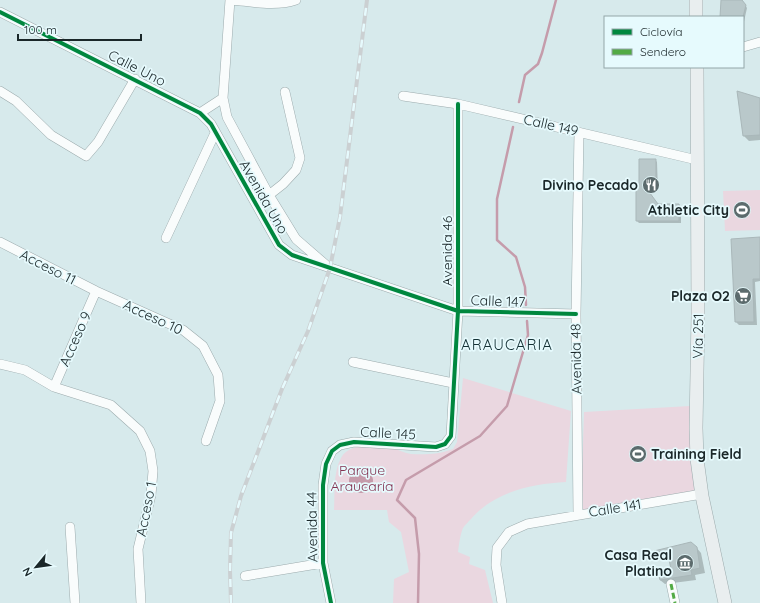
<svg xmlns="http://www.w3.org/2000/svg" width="760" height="603" viewBox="0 0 760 603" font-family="Quicksand,sans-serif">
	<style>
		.green { fill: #ead7e0 }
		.water { fill: #c59cab }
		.shadow { fill: #0003 }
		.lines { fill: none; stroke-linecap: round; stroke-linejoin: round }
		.stream { stroke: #c59cab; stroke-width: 2.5 }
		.building { fill: #b9c8ca; stroke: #a9b7b9 }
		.minor-casing { stroke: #9cabad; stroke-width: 10 }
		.secondary-casing { stroke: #9cabad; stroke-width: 14 }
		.minor { stroke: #f9fcfc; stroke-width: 9 }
		.secondary { stroke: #e9eeef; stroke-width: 13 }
		.rail-casing { stroke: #cbd0d2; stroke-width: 4 }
		.rail { stroke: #e6fafd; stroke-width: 2.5; stroke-dasharray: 8; stroke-linecap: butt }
		.quiet { stroke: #52aa44; stroke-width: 3; stroke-dasharray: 6 3; stroke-linecap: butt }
		.cycleway-casing { stroke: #e6fafd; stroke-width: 6 }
		.cycleway { stroke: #00873e; stroke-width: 4 }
		.labels { text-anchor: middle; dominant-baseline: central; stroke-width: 3.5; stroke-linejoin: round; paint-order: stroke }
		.street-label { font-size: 14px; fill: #1a2729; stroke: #e6fafd }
		.poi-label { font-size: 14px; font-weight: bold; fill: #1a2729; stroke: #e6fafd; text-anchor: end }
		.park-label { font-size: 14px; fill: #843251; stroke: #e6fafd }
		.neighbourhood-label { font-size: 15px; letter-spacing: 1px; fill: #143135; stroke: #e6fafd }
	</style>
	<rect width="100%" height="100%" fill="#d7eaec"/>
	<!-- green -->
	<path class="green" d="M 760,190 L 760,230 L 725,231 L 723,191 Z
		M 463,378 L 571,411 L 566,482 C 532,484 495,491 471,519 C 469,521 465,525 463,528 C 460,535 459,545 458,552 L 470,557 L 469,564 L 485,570 L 493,603 L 393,603 L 394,579 L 409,572 L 401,532 L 389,522 L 387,510 L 334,510 C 335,493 333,473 341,458 C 349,442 378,445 393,448 C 399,450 405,453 411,454 C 425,455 440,454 453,449 L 457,442 Z
		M 690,406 L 696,495 L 581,510 L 584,412 Z"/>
	<!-- water -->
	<path class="water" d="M349 481a12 12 0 1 1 24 0a12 12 0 1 1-24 0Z"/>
	<!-- shadow -->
	<path class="shadow" d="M 722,0 L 742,0 L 747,8 L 743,26 L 743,17 L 721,17 Z
		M 760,99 L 760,140 L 749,141 L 744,136 Z
		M 655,160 L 657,162 L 658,191 L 648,191 L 658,205 L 679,204 L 681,207 L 681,223 L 639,223 L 637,221 L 640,188 Z
		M 760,238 L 760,281 L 755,282 L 757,325 L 739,325 L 736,322 Z
		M 696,547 L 701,553 L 705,573 L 695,575 L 696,580 L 665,584 L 660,580 L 672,571 L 670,557 L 660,555 L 656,551 Z"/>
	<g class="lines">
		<!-- stream -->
		<path class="stream" d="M 519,102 L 525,75 L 538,64 L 542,53 L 556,0
			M 513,127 L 497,199 L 497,240 L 516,257 L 525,287 L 526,305
			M 418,603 L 419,554 L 415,518 L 397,500 L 406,480 L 480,436 L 507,406 L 528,335 L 527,321"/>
	</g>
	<!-- building -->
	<path class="building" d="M 721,0 L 742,0 L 746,5 L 743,17 L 720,17 Z
		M 737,91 L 760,98 L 760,135 L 743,136 Z
		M 639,159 L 656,159 L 656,189 L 647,189 L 658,204 L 679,204 L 679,221 L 636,221 L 636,187 L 639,187 Z
		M 760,237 L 760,279 L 753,279 L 754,322 L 735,322 L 731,239 Z
		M 691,542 L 697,547 L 700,568 L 691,570 L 692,575 L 660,580 L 658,572 L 671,570 L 668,553 L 654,551 Z"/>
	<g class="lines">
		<!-- minor casing -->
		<g class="minor-casing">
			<path id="minor" d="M 230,0 L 223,98 L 227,117 L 269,195 L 296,239 L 326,265
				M 232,0 C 253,2 275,7 296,0
				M 0,12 L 200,113 L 211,124 L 279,245 L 292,255 L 458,311 L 576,314
				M 743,47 L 760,42
				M 0,91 L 16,101 L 51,135 L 86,156 L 98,142 L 135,79
				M 403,96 L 458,104 L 697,160
				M 200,113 L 223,98
				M 269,195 L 283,184 L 296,170 L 300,158 L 285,92
				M 166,238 L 215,133
				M 0,242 L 96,291 L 183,330 L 203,346 L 218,375 L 220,401 L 206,441
				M 353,362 L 453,383
				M 0,364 L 25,370 L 54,387 L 111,405 L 140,431 L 150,451 L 153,471 L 151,495 L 138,549 L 141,603
				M 54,387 L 96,291
				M 578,514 L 576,314 L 579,132
				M 70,527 L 75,603
				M 245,576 L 323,563
				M 671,584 L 675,603
				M 331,603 L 323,563 L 323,485 L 326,464 L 332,451 L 340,445 L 354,442 L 436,447 L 445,444 L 451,436 L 458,311 L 458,104
				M 502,603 L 496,565 L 497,548 L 509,532 L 527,524 L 696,495 L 702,496"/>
		</g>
		<!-- secondary casing -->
		<g class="secondary-casing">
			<path id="secondary" d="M 696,0 L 696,17
				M 697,67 L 698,316 L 696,428 L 697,459 L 702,496 L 725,603"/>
		</g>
		<!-- minor -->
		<use href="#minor" class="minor"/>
		<!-- secondary -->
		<use href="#secondary" class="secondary"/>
		<!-- rail casing -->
		<g class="rail-casing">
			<path id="rail" d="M 231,603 L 230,570 L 231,533 L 241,496 L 282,389 L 308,331 L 330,268 L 340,217 L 367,0"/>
		</g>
		<!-- rail -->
		<use href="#rail" class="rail"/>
		<!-- quiet -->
		<path class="quiet" d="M 671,584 L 675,603"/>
		<!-- cycleway casing -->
		<g class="cycleway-casing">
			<path id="cycleway" d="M 0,12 L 200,113 L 211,124 L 279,245 L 292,255 L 458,311 L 576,314
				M 331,603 L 323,563 L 323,485 L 326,464 L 332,451 L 340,445 L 354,442 L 436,447 L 445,444 L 451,436 L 458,311 L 458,104"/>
		</g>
		<!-- cycleway -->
		<use href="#cycleway" class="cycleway"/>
	</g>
	<!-- icons -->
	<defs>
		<g id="restaurant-disc" transform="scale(0.9)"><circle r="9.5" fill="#5c6b6d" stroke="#e6fafd"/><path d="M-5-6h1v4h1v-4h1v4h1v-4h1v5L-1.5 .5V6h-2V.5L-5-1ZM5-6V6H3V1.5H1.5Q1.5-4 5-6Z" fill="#fff"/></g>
		<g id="stadium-disc" transform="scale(0.9)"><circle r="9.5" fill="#5c6b6d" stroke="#e6fafd"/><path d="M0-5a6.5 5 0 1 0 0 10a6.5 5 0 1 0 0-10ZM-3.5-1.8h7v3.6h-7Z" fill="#fff"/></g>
		<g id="supermarket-disc" transform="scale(0.9)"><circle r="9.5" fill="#5c6b6d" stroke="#e6fafd"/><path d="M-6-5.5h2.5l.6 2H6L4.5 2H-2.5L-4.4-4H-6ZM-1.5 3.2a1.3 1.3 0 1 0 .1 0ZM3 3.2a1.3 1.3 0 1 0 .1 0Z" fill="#fff"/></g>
		<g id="museum-disc" transform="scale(0.9)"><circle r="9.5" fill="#5c6b6d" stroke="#e6fafd"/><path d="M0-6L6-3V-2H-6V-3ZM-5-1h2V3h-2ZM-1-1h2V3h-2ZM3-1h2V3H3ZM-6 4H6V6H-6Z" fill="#fff"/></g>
	</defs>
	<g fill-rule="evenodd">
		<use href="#restaurant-disc" x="651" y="185"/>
		<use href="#stadium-disc" x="742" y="210"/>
		<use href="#supermarket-disc" x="743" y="296"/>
		<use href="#stadium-disc" x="638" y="454"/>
		<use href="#museum-disc" x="685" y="563"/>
	</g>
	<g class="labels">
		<!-- street labels -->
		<g class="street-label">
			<text transform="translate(137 68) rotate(27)">Calle Uno</text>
			<text transform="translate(551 125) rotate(13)">Calle 149</text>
			<text transform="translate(264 197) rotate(60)">Avenida Uno</text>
			<text transform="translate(447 251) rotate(-90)">Avenida 46</text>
			<text transform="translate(48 267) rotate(27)">Acceso 11</text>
			<text transform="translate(498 301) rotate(2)">Calle 147</text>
			<text transform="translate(153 317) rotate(25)">Acceso 10</text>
			<text transform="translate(698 336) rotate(-89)">Vía 251</text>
			<text transform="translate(75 339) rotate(-66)">Acceso 9</text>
			<text transform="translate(576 359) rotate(-91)">Avenida 48</text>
			<text transform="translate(388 433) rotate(3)">Calle 145</text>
			<text transform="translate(615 508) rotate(-9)">Calle 141</text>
			<text transform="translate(146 509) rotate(-79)">Acceso 1</text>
			<text transform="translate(312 527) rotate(-91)">Avenida 44</text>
		</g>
		<!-- poi labels -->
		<g class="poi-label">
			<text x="638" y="185">Divino Pecado</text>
			<text x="729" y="210">Athletic City</text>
			<text x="730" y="296">Plaza O2</text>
			<text x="651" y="454" text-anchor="start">Training Field</text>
			<text x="672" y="555">Casa Real<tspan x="672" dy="16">Platino</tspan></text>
		</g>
		<!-- park labels -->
		<g class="park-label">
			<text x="362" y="470">Parque<tspan x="362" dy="16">Araucaría</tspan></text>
		</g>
		<!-- neighbourhood labels -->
		<g class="neighbourhood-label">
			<text x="507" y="344">ARAUCARIA</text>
		</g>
	</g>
	<!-- legend -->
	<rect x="604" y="16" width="140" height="52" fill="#e6fafd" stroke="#94a6a8"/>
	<rect x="612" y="29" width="20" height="6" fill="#00873e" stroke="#94a6a8"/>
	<text x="640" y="36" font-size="12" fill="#1a2729">Ciclovía</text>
	<rect x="612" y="49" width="20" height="6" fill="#52aa44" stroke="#94a6a8"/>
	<text x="640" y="56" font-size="12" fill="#1a2729">Sendero</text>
	<!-- north arrow -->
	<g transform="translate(36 567) rotate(241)" stroke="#e6fafd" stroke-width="3" paint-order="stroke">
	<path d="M0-3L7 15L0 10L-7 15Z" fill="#1a2729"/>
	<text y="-6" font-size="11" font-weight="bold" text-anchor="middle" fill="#1a2729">N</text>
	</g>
	<!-- scale -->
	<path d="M18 34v6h123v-6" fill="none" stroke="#1a2729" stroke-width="2"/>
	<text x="24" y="34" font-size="12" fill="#1a2729" stroke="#e6fafd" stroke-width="3" paint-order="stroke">100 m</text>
</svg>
